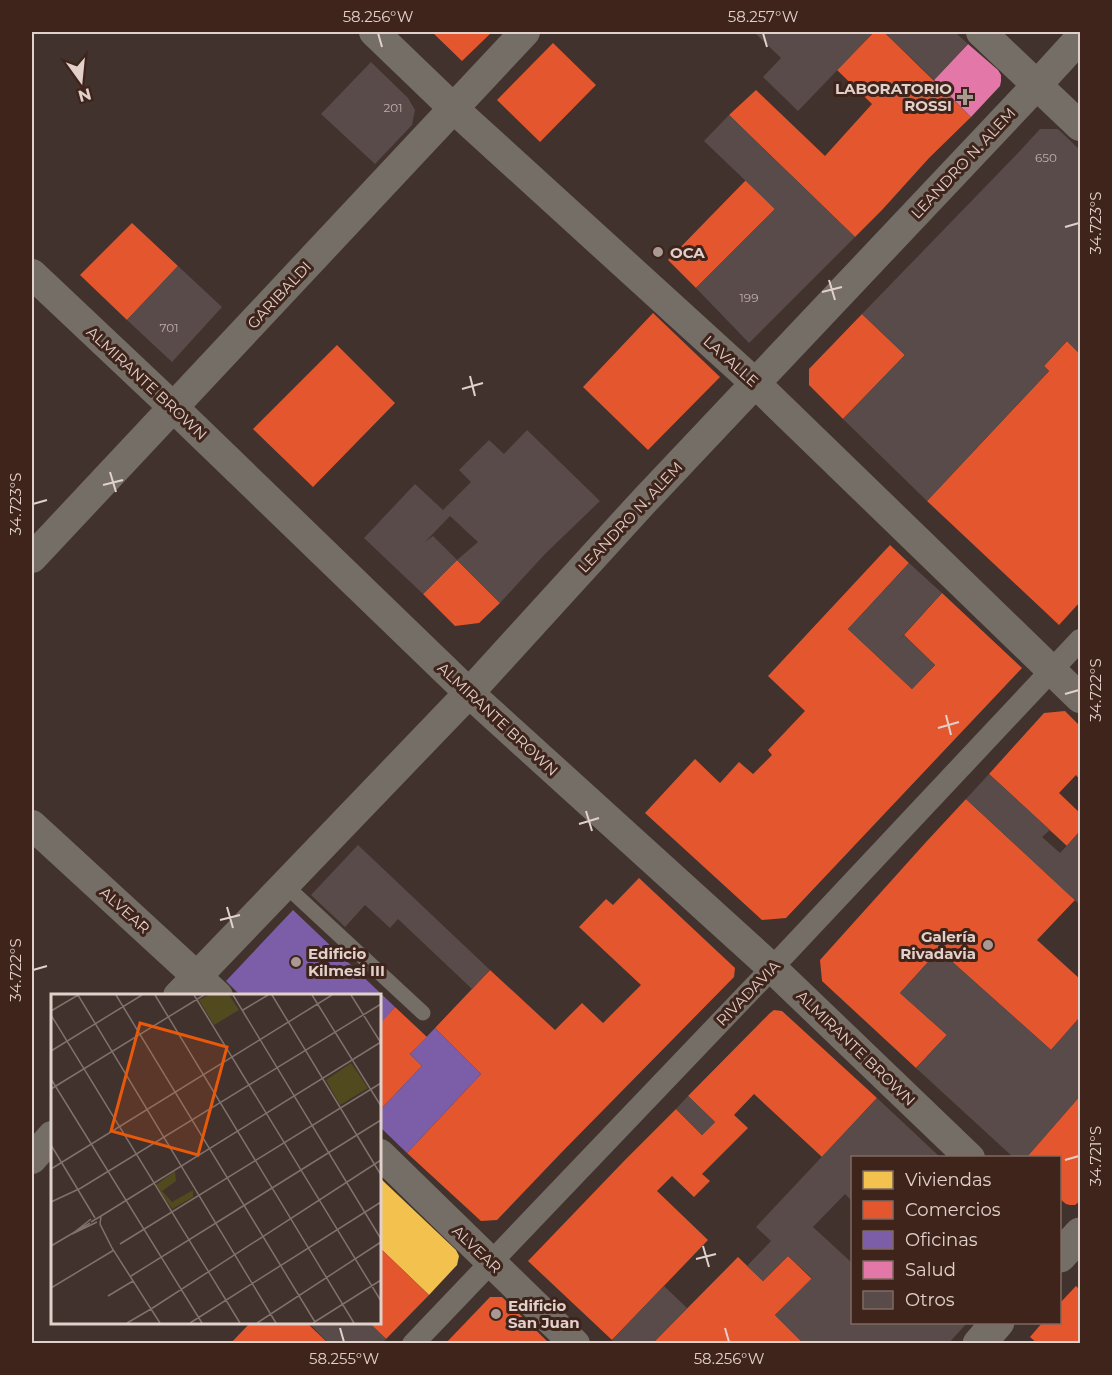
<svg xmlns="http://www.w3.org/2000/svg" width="1112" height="1375" viewBox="0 0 1112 1375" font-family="Montserrat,sans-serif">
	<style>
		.homes { fill: #f2c14e }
		.shops { fill: #e4572e }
		.offices { fill: #7b5ea7 }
		.health { fill: #e377a8 }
		.building { fill: #584b49; fill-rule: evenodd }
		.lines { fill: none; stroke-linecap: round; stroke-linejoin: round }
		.service { stroke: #756e66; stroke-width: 15 }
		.pedestrian { stroke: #756e66; stroke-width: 22 }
		.minor { stroke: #756e66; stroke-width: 30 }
		.tertiary { stroke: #756e66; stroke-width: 33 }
		.ticks { fill: none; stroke: #e2d0ca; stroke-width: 2 }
		.poi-dot { fill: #aa9993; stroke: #3e241b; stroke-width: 2 }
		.labels { text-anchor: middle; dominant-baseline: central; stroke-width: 6; stroke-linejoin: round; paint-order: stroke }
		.number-label { font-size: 12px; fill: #c0afaa }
		.poi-label { font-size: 15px; font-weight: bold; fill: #e2d0ca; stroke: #3e241b; text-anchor: start }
		.street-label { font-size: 15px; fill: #e2d0ca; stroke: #3e241b }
		.inset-road { fill: none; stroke: #81716c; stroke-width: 1.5 }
		.view { fill: #e8590c; fill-opacity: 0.15; stroke: #e8590c; stroke-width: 3 }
		.inset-edge { fill: none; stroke: #e2d0ca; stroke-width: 3 }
		.neatline { fill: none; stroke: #e2d0ca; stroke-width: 2 }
		.ticks-label { font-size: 15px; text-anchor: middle; fill: #e2d0ca }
	</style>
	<rect width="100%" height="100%" fill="#41322d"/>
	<!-- homes -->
	<path class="homes" d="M 380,1178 L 456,1250 L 459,1256 L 457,1265 L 429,1295 L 380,1248 Z"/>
	<!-- shops -->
	<path class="shops" d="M 432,32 L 492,32 L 462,61 Z
		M 874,32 L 884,32 L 971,117 L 929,158 L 882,210 L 855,237 L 729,115 L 756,90 L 825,156 L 872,104 L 837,70 Z
		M 553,43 L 596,85 L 540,142 L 497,100 Z
		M 746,180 L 775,209 L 696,288 L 668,260 Z
		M 132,223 L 178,266 L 127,320 L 80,275 Z
		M 653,313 L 720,377 L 648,450 L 583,387 Z
		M 862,314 L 905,355 L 843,419 L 809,385 L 809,369 Z
		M 1067,341 L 1080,354 L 1080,602 L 1059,625 L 927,501 L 1049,371 L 1044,366 Z
		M 337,345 L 395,403 L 313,487 L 253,429 Z
		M 890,545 L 909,563 L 848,629 L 912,689 L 935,665 L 904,635 L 942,593 L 1022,668 L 786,918 L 762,920 L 645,813 L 695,759 L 720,783 L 739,762 L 753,774 L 772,755 L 768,750 L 805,711 L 768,676 Z
		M 457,560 L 500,603 L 479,623 L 455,626 L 423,594 Z
		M 1065,711 L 1080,726 L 1080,780 L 1076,775 L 1059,793 L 1080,813 L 1080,831 L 1067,846 L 989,774 L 1044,713 Z
		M 966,799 L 1075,900 L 1037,940 L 1080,979 L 1080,1017 L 1051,1050 L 939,950 L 900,993 L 947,1035 L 916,1068 L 822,981 L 820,960 L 927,841 Z
		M 639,878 L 735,968 L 734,977 L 561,1153 L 497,1220 L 481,1221 L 407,1153 L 481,1074 L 435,1028 L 490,970 L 555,1030 L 582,1003 L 603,1023 L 641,985 L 579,927 L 606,899 L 613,905 Z
		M 395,1007 L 427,1037 L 410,1054 L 422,1066 L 380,1110 L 380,1023 Z
		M 774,1010 L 782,1011 L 877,1098 L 822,1157 L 754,1094 L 734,1115 L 748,1128 L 702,1174 L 710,1181 L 694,1197 L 672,1176 L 657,1191 L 708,1240 L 612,1340 L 528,1261 L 625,1160 L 676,1109 L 702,1135 L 715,1122 L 688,1096 L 770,1013 Z
		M 1080,1096 L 1080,1201 L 1075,1205 L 1070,1205 L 1066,1204 L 1060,1199 L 1060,1158 L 1026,1158 Z
		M 380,1248 L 429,1295 L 386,1339 L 369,1323 L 380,1323 Z
		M 788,1256 L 812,1279 L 775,1315 L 804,1344 L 652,1344 L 738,1257 L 763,1281 Z
		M 1076,1286 L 1080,1290 L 1080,1344 L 1038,1344 L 1030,1337 L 1042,1323 L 1060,1322 L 1060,1303 Z
		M 490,1297 L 502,1297 L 550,1344 L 445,1344 Z
		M 250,1323 L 307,1323 L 329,1344 L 230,1344 Z"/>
	<!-- offices -->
	<path class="offices" d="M 293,910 L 395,1007 L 380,1024 L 380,996 L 241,996 L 226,981 Z
		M 435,1028 L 481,1074 L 407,1153 L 380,1127 L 380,1110 L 422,1066 L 410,1054 Z"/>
	<!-- health -->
	<path class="health" d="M 968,44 L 998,70 L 1001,75 L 1001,81 L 1000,86 L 971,117 L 934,80 Z"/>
	<!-- building -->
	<path class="building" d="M 754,32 L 874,32 L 798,111 L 763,77 L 781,58 Z
		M 884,32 L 955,32 L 968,44 L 934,80 Z
		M 371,62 L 408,98 L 415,110 L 412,125 L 375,164 L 321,114 Z
		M 729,115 L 855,237 L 749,343 L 696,288 L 775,209 L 704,141 Z
		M 1040,129 L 1058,129 L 1080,150 L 1080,354 L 1067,341 L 1044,366 L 1049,371 L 927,501 L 843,419 L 905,355 L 862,314 L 1018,153 Z
		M 178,266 L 222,307 L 172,362 L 127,320 Z
		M 527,430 L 600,501 L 545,554 L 500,603 L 457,560 L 423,594 L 364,538 L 415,484 L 443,510 L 471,482 L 459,470 L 489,440 L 504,454 ZM 450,516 L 478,542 L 457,560 L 433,536 L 425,542 Z
		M 909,563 L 942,593 L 898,641 L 904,635 L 935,665 L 912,689 L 848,629 Z
		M 989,774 L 1050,830 L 1042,837 L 1060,853 L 1080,831 L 1080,905 L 966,799 Z
		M 358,845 L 490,970 L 472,989 L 398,919 L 390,928 L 365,905 L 345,927 L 311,895 Z
		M 939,950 L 1051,1050 L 1080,1017 L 1080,1096 L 1026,1158 L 1014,1158 L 916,1068 L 947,1035 L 900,993 Z
		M 688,1096 L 715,1122 L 702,1135 L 676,1109 Z
		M 877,1098 L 941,1158 L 852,1158 L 852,1201 L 845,1194 L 813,1227 L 851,1262 L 852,1261 L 852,1322 L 968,1322 L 948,1344 L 804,1344 L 775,1315 L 812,1278 L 788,1256 L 763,1281 L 747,1266 L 771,1241 L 756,1227 Z
		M 664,1286 L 687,1308 L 652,1344 L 615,1344 L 612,1340 Z
		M 308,1322 L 369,1322 L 386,1339 L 382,1344 L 329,1344 Z"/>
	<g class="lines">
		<!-- service -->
		<path class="service" d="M 285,885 L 423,1013"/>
		<!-- pedestrian -->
		<path class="pedestrian" d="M 413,1344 L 772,968 L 1080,640"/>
		<!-- minor -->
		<path class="minor" d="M 374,32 L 453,108 L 755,383 L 1080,698
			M 981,32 L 1080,126
			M 32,274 L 174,408 L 469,693 L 772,968 L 970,1158
			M 32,558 L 525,32
			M 32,825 L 218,996
			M 178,996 L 469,693 L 645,500 L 1037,85 L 1080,38
			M 380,1154 L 575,1344
			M 32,1159 L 52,1136"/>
		<!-- tertiary -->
		<path class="tertiary" d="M 1060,1256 L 1080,1234
			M 979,1344 L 998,1322"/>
	</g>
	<!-- ticks -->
	<path class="ticks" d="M 378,33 L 382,47M 763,33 L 767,47M 1065,227 L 1079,223M 829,280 L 835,300M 822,292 L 842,287M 470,376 L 475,396M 462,389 L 483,383M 110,472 L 116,492M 103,485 L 123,480M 33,504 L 47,500M 1065,694 L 1079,690M 946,715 L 951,735M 938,728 L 959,722M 586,811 L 592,831M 579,824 L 599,818M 227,907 L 233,928M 220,920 L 240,915M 33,970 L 47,966M 1065,1160 L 1079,1156M 703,1246 L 709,1267M 696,1259 L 716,1254M 340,1328 L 344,1342M 725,1328 L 729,1342"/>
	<!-- markers -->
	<g class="poi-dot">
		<path d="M962 88h6v6h6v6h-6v6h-6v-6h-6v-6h6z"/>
		<circle cx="658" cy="252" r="6"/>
		<circle cx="988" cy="945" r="6"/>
		<circle cx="296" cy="962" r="6"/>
		<circle cx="496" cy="1314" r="6"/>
	</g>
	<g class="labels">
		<!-- number labels -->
		<g class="number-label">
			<text x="393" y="107">201</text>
			<text x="1046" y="157">650</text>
			<text x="749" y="297">199</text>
			<text x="169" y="327">701</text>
		</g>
		<!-- poi labels -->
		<g class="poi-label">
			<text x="952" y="88" text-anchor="end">LABORATORIO<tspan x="952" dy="17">ROSSI</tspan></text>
			<text x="670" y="252">OCA</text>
			<text x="976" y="936" text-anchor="end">Galería<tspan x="976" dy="17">Rivadavia</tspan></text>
			<text x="308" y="953">Edificio<tspan x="308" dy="17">Kilmesi III</tspan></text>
			<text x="508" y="1305">Edificio<tspan x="508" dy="17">San Juan</tspan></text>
		</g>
		<!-- street labels -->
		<g class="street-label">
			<text transform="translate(963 163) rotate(-47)">LEANDRO N. ALEM</text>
			<text transform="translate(279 295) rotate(-47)">GARIBALDI</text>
			<text transform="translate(731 361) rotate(42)">LAVALLE</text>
			<text transform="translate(147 383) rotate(43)">ALMIRANTE BROWN</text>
			<text transform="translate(630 517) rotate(-47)">LEANDRO N. ALEM</text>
			<text transform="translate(498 719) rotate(43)">ALMIRANTE BROWN</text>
			<text transform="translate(125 910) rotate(42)">ALVEAR</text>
			<text transform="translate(748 993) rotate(-46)">RIVADAVIA</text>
			<text transform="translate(856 1048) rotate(44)">ALMIRANTE BROWN</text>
			<text transform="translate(477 1249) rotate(44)">ALVEAR</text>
		</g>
	</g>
	<!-- overview -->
	<g transform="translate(51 994)">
		<rect width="330" height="330" fill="#41322d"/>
		<path d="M 158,1 L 178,1 L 188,16 L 163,31 L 148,6 ZM 300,69 L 317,94 L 289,111 L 275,86 ZM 124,177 L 125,187 L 111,197 L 121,208 L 142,196 L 142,203 L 121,215 L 105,191 Z" fill="#514a1e"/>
		<path class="inset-road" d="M 65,1 L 264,328M 104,1 L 303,329M 143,1 L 330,307M 182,1 L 330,245M 221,1 L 330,181M 261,1 L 330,112M 300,1 L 330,49M 192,16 L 217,1M 0,17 L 27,1 L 225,329M 0,21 L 189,329M 0,57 L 91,1M 0,85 L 151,329M 0,95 L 153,1M 0,151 L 44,224M 0,175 L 281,1M 0,208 L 30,194 L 330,10M 50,222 L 330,48M 40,225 L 21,240 L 46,228M 40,228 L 50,222 L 49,230 L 61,254 L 109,329M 69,250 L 330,89M 0,252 L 39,229M 80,282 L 330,126M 0,294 L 63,256M 57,302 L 82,287M 100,315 L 330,166M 76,329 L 100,315M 139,329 L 330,208M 206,329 L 330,248M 262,329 L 330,286"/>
		<path class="view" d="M 89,29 L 176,53 L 147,161 L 60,137 Z"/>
		<rect width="330" height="330" class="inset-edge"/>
	</g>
	<!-- border -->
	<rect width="1112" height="1375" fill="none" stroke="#3e241b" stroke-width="66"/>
	<!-- legend -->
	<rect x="851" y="1156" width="210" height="168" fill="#3e241b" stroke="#806961" stroke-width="1.5"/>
	<rect x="863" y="1171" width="30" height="18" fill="#f2c14e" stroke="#806961" stroke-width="1.5"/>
	<text x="905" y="1186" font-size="18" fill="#e2d0ca">Viviendas</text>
	<rect x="863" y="1201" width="30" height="18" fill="#e4572e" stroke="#806961" stroke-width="1.5"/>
	<text x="905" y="1216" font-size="18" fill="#e2d0ca">Comercios</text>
	<rect x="863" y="1231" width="30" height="18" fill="#7b5ea7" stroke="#806961" stroke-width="1.5"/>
	<text x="905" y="1246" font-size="18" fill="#e2d0ca">Oficinas</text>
	<rect x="863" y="1261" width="30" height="18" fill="#e377a8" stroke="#806961" stroke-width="1.5"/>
	<text x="905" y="1276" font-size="18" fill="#e2d0ca">Salud</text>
	<rect x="863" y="1291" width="30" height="18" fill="#584b49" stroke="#806961" stroke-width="1.5"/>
	<text x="905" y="1306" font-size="18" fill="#e2d0ca">Otros</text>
	<!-- north arrow -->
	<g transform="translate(81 81) rotate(165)" stroke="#3e241b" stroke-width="4.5" paint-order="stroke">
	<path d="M0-4.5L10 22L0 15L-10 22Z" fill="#e2d0ca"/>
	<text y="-9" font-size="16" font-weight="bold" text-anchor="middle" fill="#e2d0ca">N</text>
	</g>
	<rect x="33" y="33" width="1046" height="1309" class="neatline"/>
	<g class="ticks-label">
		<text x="378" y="22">58.256°W</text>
		<text x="763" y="22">58.257°W</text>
		<text transform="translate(1096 223) rotate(-90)" y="5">34.723°S</text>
		<text transform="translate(16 504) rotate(-90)" y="5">34.723°S</text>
		<text transform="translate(1096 690) rotate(-90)" y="5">34.722°S</text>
		<text transform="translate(16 970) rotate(-90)" y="5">34.722°S</text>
		<text transform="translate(1096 1156) rotate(-90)" y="5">34.721°S</text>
		<text x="344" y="1364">58.255°W</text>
		<text x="729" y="1364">58.256°W</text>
	</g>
</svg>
